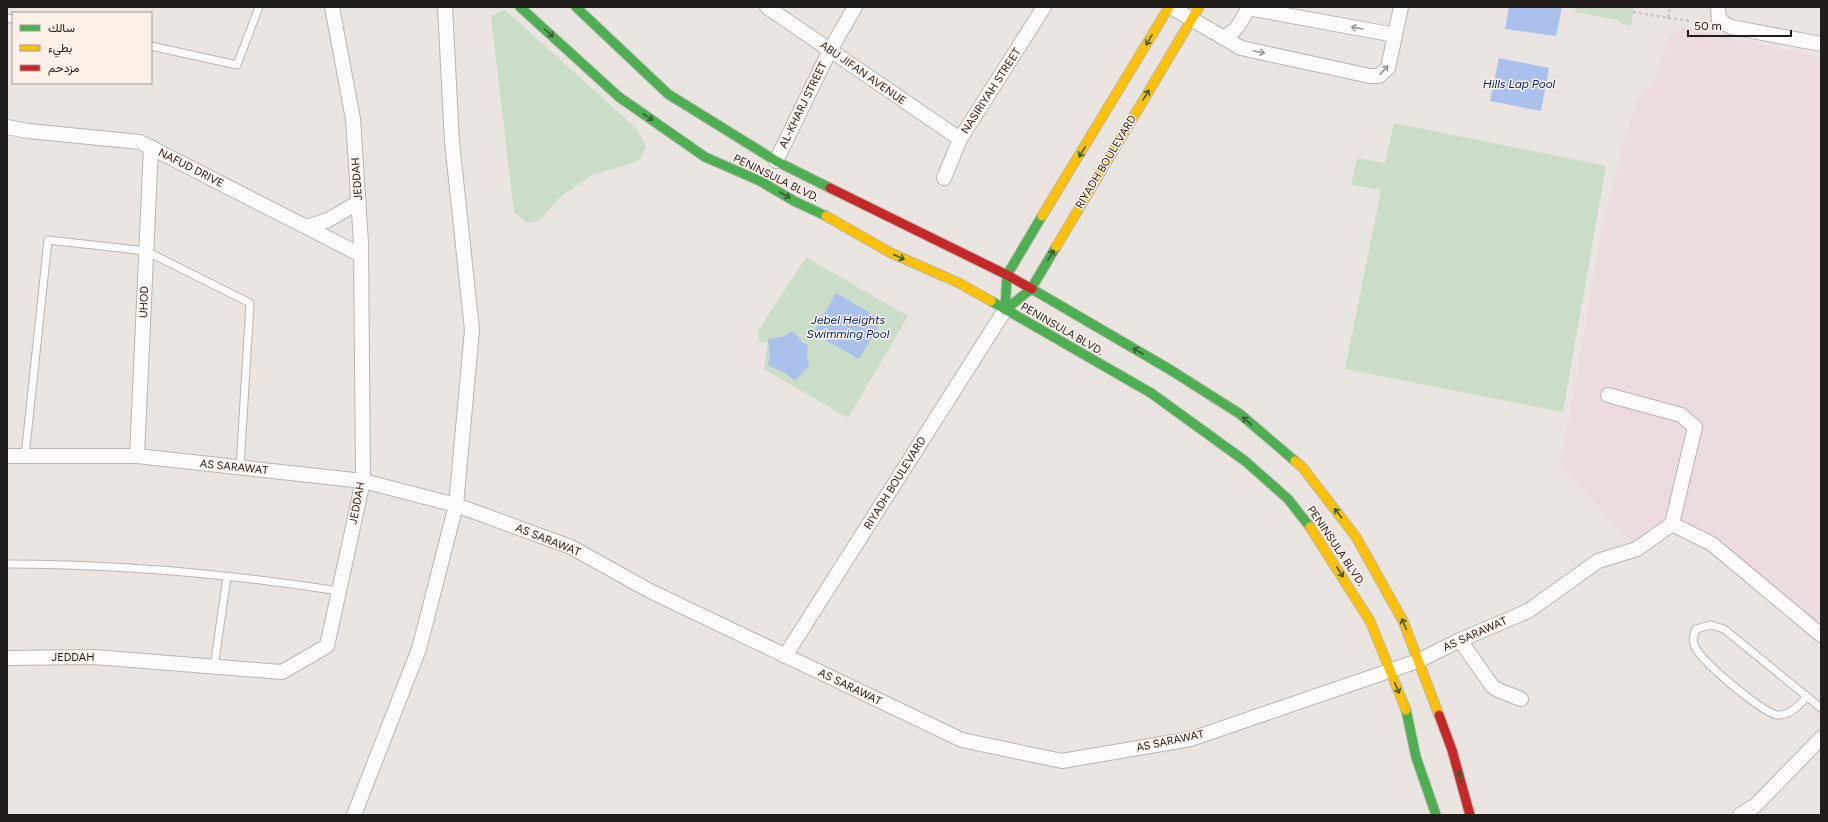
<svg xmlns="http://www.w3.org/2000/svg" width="1828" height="822" viewBox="0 0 1828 822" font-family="Figtree,Vazirmatn,sans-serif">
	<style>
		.education { fill: #ecdcdd }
		.green { fill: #cadec7 }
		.water { fill: #aac1ed }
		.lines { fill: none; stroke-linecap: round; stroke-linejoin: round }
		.lane-casing { stroke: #b9b5b1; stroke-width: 9 }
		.street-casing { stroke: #b9b5b1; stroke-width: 16 }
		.fast-casing { stroke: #b9b5b1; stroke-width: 11 }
		.slow-casing { stroke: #b9b5b1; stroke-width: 11 }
		.jam-casing { stroke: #b9b5b1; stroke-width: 11 }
		.path { stroke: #c7c5c3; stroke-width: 2.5; stroke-dasharray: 3 3; stroke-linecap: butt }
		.lane { stroke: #fcfbfa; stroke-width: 7 }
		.street { stroke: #fcfbfa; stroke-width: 14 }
		.fast { stroke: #4caf50; stroke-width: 9 }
		.slow { stroke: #ffc107; stroke-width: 9 }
		.jam { stroke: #c62828; stroke-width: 9 }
		.oneway { stroke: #999795 }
		.oneway2 { stroke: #345e32 }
		.labels { text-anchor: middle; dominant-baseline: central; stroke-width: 3; stroke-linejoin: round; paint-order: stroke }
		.street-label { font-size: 11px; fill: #201c1a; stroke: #fbf1e9 }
		.water-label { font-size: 12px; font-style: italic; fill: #03256d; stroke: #fbf1e9 }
	</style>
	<rect width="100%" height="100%" fill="#eae5e0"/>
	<!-- education -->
	<path class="education" d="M 1683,28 L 1821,57 L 1821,627 L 1678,527 L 1641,550 L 1559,466 L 1567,432 L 1598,248 L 1624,139 L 1644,85 L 1653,87 L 1668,37 Z"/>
	<!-- green -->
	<path class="green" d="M 1576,7 L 1634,7 L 1631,26 L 1621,23 L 1617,20 L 1575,12 Z
		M 505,10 L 637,129 L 646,147 L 639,160 L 624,166 L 592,175 L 559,198 L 540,220 L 528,223 L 514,213 L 491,16 Z
		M 1394,123 L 1606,166 L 1563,412 L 1345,369 L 1381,190 L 1351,185 L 1357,158 L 1385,163 Z
		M 807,258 L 908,316 L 848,418 L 764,369 L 768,343 L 759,342 L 758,331 L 805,259 Z"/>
	<!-- water -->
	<path class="water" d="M 1509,7 L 1562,7 L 1556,36 L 1505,29 Z
		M 1499,58 L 1549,68 L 1541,111 L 1490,101 Z
		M 836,293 L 882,320 L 859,359 L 813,333 Z
		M 793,331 L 802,342 L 808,345 L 807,355 L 809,366 L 795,381 L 787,374 L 768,365 L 770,355 L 768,339 L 782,337 Z"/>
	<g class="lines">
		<!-- lane casing -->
		<g class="lane-casing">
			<path id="lane" d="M 7,18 L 13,19
				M 151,46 L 237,65 L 259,7
				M 25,456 L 48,240 L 146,251 L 250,303 L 240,467
				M 7,564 C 118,564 229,574 339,591
				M 214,667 L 227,577
				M 1807,696 C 1800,705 1789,716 1777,715 C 1763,713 1696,658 1694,644 C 1692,639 1694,634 1696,629 L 1711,625 L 1724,629 L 1821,708"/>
		</g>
		<!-- street casing -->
		<g class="street-casing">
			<path id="street" d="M 767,7 L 960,139
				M 1171,7 L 1241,48 L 1370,76 L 1379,76 L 1388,68 L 1401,7
				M 1718,7 L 1719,20 L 1731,27 L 1821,44
				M 1248,8 L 1395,35
				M 1223,37 C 1237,33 1242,19 1249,7
				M 7,127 L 28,131 L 140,142 L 361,255
				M 776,161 L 830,50 L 855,7
				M 944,178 L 960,139 L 1044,7
				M 307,227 L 328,220 L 359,202
				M 1608,395 L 1681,415 L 1695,427 L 1672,524
				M 7,456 L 137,456 L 363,481 L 456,505 L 571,547 L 650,591 L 962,740 L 1062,761 L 1191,739 L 1418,661 L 1460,640 L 1528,611 L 1598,561 L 1637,549 L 1672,524
				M 137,456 L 151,147
				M 1672,524 L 1712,544 L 1821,635
				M 1460,640 L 1492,686 L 1498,690 L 1521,699
				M 785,656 L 1005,310
				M 7,658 L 94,657 L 282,672 L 327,646 L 363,481 L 361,243 L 353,119 L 332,7
				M 354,815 L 419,649 L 456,505 L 472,330 L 452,142 L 445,7
				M 1740,815 L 1756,805 L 1821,738"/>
		</g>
		<!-- fast casing -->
		<g class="fast-casing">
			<path id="fast" d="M 520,7 L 619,97 L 705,157 L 760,181 L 794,201 L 826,216
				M 576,7 L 668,94 L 776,161 L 830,188
				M 1042,216 L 1007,275 L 1005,310 L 1031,289 L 1056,247
				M 1032,289 L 1169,369 L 1240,414 L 1295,461
				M 991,301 L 1151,393 L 1245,461 L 1288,499 L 1310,527
				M 1406,710 L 1416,757 L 1436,815"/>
		</g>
		<!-- slow casing -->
		<g class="slow-casing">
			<path id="slow" d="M 826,216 L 891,253 L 959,283 L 991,301
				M 1042,216 L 1169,7
				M 1056,247 L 1199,7
				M 1295,461 L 1303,468 L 1356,537 L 1403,621 L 1439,715
				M 1310,527 L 1370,621 L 1406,710"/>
		</g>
		<!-- jam casing -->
		<g class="jam-casing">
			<path id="jam" d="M 830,188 L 1007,275 L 1032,289
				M 1439,715 L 1452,750 L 1470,815"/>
		</g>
		<!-- path -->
		<path class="path" d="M 1633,12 L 1668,18 L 1670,7
			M 1668,18 L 1691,21"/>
		<!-- lane -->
		<use href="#lane" class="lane"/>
		<!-- street -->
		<use href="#street" class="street"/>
		<!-- fast -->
		<use href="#fast" class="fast"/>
		<!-- slow -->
		<use href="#slow" class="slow"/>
		<!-- jam -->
		<use href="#jam" class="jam"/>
	</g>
	<!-- one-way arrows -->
	<defs><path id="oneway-shaft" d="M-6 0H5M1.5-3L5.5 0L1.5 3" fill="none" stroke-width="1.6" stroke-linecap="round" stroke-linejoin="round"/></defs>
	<g class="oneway">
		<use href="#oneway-shaft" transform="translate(1357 28) rotate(-170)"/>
		<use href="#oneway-shaft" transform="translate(1259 52) rotate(12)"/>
		<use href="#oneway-shaft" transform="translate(1384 70) rotate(-47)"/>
	</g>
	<g class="oneway2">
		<use href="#oneway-shaft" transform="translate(549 33) rotate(42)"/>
		<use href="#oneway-shaft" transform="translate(1149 40) rotate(121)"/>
		<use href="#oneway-shaft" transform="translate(1146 95) rotate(-59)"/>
		<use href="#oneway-shaft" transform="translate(648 117) rotate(35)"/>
		<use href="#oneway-shaft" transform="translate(1082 152) rotate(121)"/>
		<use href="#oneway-shaft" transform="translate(785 195) rotate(30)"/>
		<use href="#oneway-shaft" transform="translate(1051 255) rotate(-59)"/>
		<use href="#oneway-shaft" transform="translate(899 257) rotate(24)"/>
		<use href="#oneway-shaft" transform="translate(1138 351) rotate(-150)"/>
		<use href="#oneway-shaft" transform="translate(1247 421) rotate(-139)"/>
		<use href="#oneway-shaft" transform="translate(1338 513) rotate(-128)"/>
		<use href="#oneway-shaft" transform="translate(1340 572) rotate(58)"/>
		<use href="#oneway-shaft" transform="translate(1404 624) rotate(-113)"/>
		<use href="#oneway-shaft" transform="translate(1397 688) rotate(67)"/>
		<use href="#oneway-shaft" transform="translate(1460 777) rotate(-105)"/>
	</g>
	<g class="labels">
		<!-- street labels -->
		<g class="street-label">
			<text transform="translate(863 73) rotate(35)">ABU JIFAN AVENUE</text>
			<text transform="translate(991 91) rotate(-57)">NASIRIYAH STREET</text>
			<text transform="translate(803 105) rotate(-64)">AL-KHARJ STREET</text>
			<text transform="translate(1106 162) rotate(-59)">RIYADH BOULEVARD</text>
			<text transform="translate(191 168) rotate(27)">NAFUD DRIVE</text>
			<text transform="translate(776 178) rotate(26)">PENINSULA BLVD.</text>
			<text transform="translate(357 179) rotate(-94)">JEDDAH</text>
			<text transform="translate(144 302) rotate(-88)">UHOD</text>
			<text transform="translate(1062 329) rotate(30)">PENINSULA BLVD.</text>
			<text transform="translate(234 467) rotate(6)">AS SARAWAT</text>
			<text transform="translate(895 483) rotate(-58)">RIYADH BOULEVARD</text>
			<text transform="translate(357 503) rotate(-79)">JEDDAH</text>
			<text transform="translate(548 540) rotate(22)">AS SARAWAT</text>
			<text transform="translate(1336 546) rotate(56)">PENINSULA BLVD.</text>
			<text transform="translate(1475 634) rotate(-24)">AS SARAWAT</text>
			<text x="73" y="657">JEDDAH</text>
			<text transform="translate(850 687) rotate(26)">AS SARAWAT</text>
			<text transform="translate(1170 741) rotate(-12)">AS SARAWAT</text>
		</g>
		<!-- water labels -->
		<g class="water-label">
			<text x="1519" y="84">Hills Lap Pool</text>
			<text x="848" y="320">Jebel Heights<tspan x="848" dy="14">Swimming Pool</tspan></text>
		</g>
	</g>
	<!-- border -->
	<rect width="1828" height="822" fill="none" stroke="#201c1a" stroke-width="16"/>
	<!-- legend -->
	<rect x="12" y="12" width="140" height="72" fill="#fbf1e9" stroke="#a39c96"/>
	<rect x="20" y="25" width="20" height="6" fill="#4caf50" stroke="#a39c96"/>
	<text x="48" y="32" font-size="12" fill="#201c1a">سالك</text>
	<rect x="20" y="45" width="20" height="6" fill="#ffc107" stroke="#a39c96"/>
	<text x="48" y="52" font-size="12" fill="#201c1a">بطيء</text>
	<rect x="20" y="65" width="20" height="6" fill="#c62828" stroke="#a39c96"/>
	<text x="48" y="72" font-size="12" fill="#201c1a">مزدحم</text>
	<!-- scale -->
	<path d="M1688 30v6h103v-6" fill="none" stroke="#201c1a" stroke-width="2"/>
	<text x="1694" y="30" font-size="12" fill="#201c1a" stroke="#fbf1e9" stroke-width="3" paint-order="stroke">50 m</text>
</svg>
